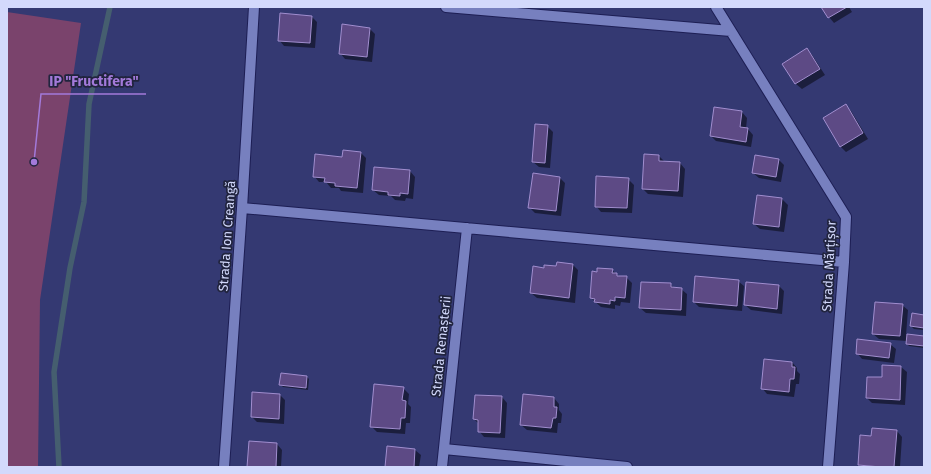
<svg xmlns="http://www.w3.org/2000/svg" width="931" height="474" viewBox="0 0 931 474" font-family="'Fira Sans',sans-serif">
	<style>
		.green { fill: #7a436c }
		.shadow { fill: #0007 }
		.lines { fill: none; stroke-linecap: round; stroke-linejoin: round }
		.stream { stroke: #455e6f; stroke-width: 5.5 }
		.building { fill: #5d4a85; stroke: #a18ecf }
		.minor-casing { stroke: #1d1e54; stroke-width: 12 }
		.minor { stroke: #7780bf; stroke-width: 10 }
		.labels { text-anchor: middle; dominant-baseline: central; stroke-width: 3.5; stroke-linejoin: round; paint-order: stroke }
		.street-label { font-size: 13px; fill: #d3d9fc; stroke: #21243e }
		.leader { fill: none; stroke: #a37ada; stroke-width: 1.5 }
		.callout-dot { fill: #a37ada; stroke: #21243e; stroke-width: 1.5 }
		.callout-label { font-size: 14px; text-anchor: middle; font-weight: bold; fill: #a37ada; stroke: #21243e; stroke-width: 3.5; stroke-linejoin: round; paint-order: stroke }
	</style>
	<rect width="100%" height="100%" fill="#343972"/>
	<!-- green -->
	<path class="green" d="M 7,12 L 81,23 L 40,300 L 38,467 L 7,467 Z"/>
	<!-- shadow -->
	<path class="shadow" d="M 823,7 L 849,7 L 852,12 L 834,23 L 829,17 Z
		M 312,17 L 317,22 L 315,48 L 284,46 L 279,40 Z
		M 370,29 L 375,34 L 372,62 L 345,59 L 340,53 Z
		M 807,49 L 812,55 L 825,75 L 802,89 L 796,84 L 783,64 Z
		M 845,105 L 851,111 L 868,139 L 846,152 L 840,146 Z
		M 742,112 L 747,118 L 746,129 L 748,129 L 753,135 L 751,147 L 716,141 L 711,136 Z
		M 547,126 L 553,132 L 550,168 L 539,167 L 533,162 Z
		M 360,152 L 366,158 L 363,193 L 341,191 L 339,188 L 331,188 L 326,182 L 319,182 L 314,176 L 343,158 Z
		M 659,156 L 664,161 L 680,163 L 685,169 L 683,197 L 648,194 L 643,189 Z
		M 779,160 L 784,165 L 781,182 L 759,178 L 753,173 Z
		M 410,171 L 415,177 L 413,199 L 406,198 L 405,201 L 395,200 L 391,196 L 379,195 L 373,190 Z
		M 560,178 L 565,183 L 561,216 L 535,213 L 529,207 Z
		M 628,179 L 634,185 L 632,213 L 601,212 L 596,206 Z
		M 757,196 L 782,199 L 788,205 L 784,232 L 760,229 L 754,224 Z
		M 573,265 L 578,270 L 575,303 L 537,298 L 531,293 L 545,269 Z
		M 612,270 L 620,277 L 626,277 L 632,283 L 630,303 L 621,302 L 620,306 L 615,305 L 615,309 L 601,307 L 591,298 L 598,273 Z
		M 738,281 L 744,286 L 742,311 L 699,307 L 694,302 Z
		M 670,284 L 674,288 L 681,289 L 687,294 L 686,316 L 646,313 L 640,308 Z
		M 779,286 L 784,291 L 782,314 L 751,310 L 745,305 Z
		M 902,305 L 908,310 L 906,335 L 924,337 L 924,348 L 909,346 L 907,344 L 907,341 L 879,339 L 873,334 Z
		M 924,316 L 924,330 L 914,329 L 911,326 Z
		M 890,344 L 896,349 L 894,363 L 862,359 L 857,353 Z
		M 792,362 L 797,368 L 797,371 L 800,374 L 799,384 L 796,384 L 794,397 L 767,394 L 762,388 Z
		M 901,367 L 907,372 L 905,405 L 872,403 L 867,398 L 883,379 Z
		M 307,377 L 309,379 L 308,390 L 283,387 L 280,384 Z
		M 403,388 L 409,394 L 408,404 L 411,407 L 410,423 L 406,423 L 405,434 L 377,432 L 371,426 Z
		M 280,395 L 285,400 L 284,424 L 257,422 L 252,417 Z
		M 502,397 L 507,403 L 505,438 L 484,437 L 479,431 L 479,424 L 474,419 Z
		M 554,398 L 559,404 L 559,410 L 562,414 L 561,423 L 558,423 L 557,433 L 527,430 L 521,425 Z
		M 873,429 L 897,431 L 902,437 L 900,467 L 861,467 L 859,465 L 872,437 Z
		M 277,444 L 282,450 L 281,467 L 248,467 Z
		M 415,450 L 421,455 L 419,467 L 386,467 Z"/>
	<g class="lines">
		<!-- stream -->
		<path class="stream" d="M 59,467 L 54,372 L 70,268 L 84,202 L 89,104 L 110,7"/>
	</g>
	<!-- building -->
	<path class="building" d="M 821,7 L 847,7 L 828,18 Z
		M 280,13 L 312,16 L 310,43 L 278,41 Z
		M 342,24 L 370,28 L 367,57 L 339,54 Z
		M 807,48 L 820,69 L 795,84 L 782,64 Z
		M 846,104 L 863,133 L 840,147 L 823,118 Z
		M 714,107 L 742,111 L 740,127 L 748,128 L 746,142 L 710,136 Z
		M 535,124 L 548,125 L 545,163 L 532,162 Z
		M 343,150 L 361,152 L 357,188 L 335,186 L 335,183 L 324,182 L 325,178 L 313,177 L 315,154 L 342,157 Z
		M 644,154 L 659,155 L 659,161 L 680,162 L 678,191 L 642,189 Z
		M 755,155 L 779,159 L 776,177 L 752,173 Z
		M 374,167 L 410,170 L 408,194 L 400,193 L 400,196 L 388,195 L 388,192 L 372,190 Z
		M 533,173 L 560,177 L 556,211 L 528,208 Z
		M 596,176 L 629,178 L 627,208 L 595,207 Z
		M 757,195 L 782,198 L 779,227 L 753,224 Z
		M 557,262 L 573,264 L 569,298 L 530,293 L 533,266 L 544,268 L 544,265 L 556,266 Z
		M 597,268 L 613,269 L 612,273 L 617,273 L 617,276 L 627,276 L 625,298 L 615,297 L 615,301 L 610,300 L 610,304 L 594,302 L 595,299 L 590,298 L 592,271 L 597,272 Z
		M 695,276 L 739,280 L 737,306 L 693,302 Z
		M 641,282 L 671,283 L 671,287 L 682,288 L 681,310 L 639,308 Z
		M 746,282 L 779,285 L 777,309 L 744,305 Z
		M 875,302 L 903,304 L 900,336 L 872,334 Z
		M 912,313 L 924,315 L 924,328 L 910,326 Z
		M 907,334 L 924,336 L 924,346 L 906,344 Z
		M 857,339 L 891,343 L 889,358 L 856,354 Z
		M 764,359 L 792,362 L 792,367 L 795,367 L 794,379 L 790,379 L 789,392 L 761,389 Z
		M 882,365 L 901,366 L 900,400 L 866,398 L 867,377 L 882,377 Z
		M 281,373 L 307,376 L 306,388 L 279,385 Z
		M 374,384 L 404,387 L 402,400 L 406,401 L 405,418 L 401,418 L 400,429 L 370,427 Z
		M 252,392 L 280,394 L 279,419 L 251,417 Z
		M 523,394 L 554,397 L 554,407 L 557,407 L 556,418 L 553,418 L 551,428 L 520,425 Z
		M 475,395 L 502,396 L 500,433 L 478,432 L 478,420 L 473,419 Z
		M 872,428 L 897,430 L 894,467 L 881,467 L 858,465 L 860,435 L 871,436 Z
		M 249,441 L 277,443 L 276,467 L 247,467 Z
		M 387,446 L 415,449 L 414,467 L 385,467 Z"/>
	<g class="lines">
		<!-- minor casing -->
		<g class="minor-casing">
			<path id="minor" d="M 446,7 L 731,31
				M 716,7 L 846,217 L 844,262 L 828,467
				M 242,208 L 844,262
				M 444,449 L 627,467
				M 224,467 L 242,208 L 254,7
				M 442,467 L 467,228"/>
		</g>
		<!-- minor -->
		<use href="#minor" class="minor"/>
	</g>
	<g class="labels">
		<!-- street labels -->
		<g class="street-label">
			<text transform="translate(227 236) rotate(-86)">Strada Ion Creangă</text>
			<text transform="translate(829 266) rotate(-87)">Strada Mărțișor</text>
			<text transform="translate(441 346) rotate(-84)">Strada Renașterii</text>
		</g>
	</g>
	<!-- callouts -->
	<path class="leader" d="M34 162L41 94H146"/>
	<circle class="callout-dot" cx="34" cy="162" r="4"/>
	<g class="callout-label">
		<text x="94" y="86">IP "Fructifera"</text>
	</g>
	<!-- border -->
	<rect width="931" height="474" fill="none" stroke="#d3d9fc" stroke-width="16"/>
</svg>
